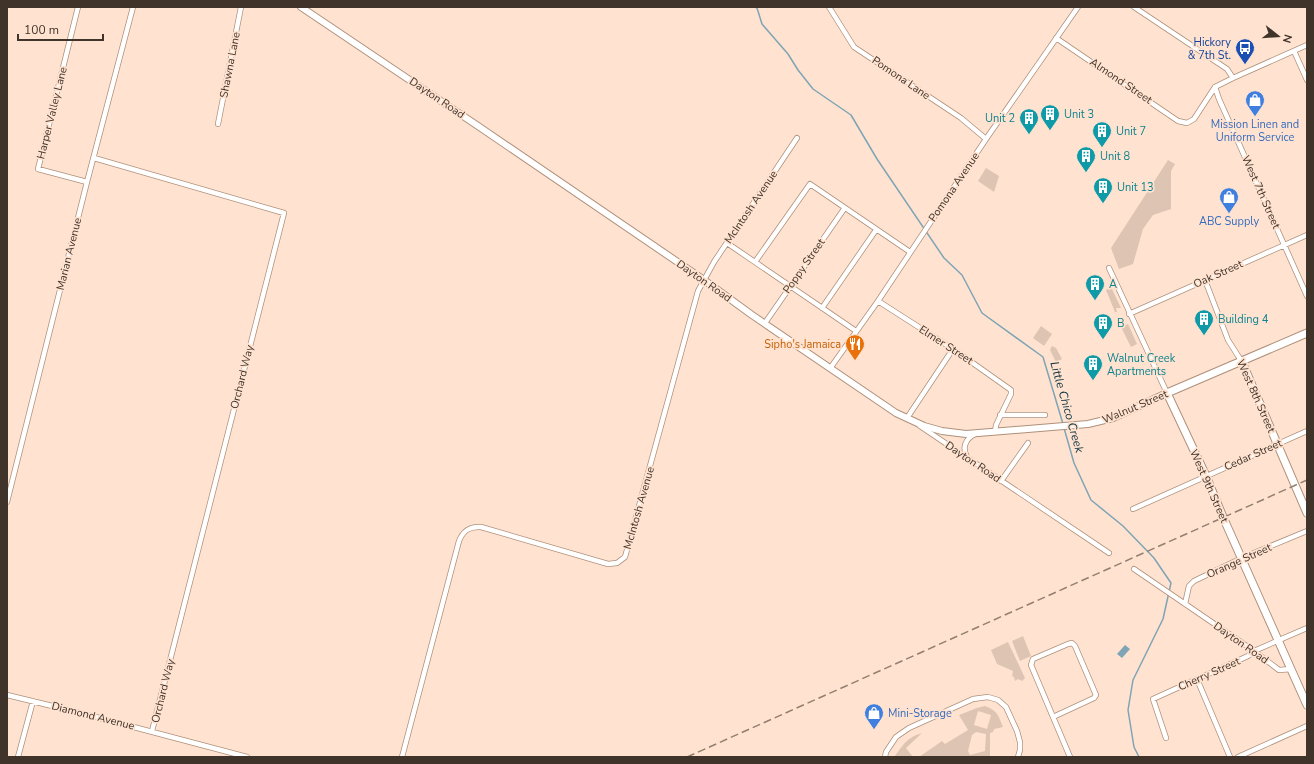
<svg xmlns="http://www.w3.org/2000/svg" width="1314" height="764" viewBox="0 0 1314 764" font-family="'Nunito Sans',sans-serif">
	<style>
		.green { fill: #ddc4b3; fill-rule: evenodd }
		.water { fill: #7ea4b5 }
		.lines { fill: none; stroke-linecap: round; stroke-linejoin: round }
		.stream { stroke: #7ea4b5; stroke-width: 1.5 }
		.street-casing { stroke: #af907a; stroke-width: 6 }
		.secondary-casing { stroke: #af907a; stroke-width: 8 }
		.primary-casing { stroke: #af907a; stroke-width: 9 }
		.street { stroke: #fff; stroke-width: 4.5 }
		.secondary { stroke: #fff; stroke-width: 6 }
		.primary { stroke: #fff; stroke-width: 7 }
		.rail { stroke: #937f71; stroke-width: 1.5; stroke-dasharray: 8 4; stroke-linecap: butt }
		.labels { text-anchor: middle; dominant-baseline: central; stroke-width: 3.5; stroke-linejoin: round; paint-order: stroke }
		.transit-label { font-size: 11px; fill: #164399; stroke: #ffe3d0; text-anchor: end }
		.street-label { font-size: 11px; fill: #403329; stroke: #ffe3d0 }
		.culture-label { font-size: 11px; fill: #0d838f; stroke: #ffe3d0; text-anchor: start }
		.shop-label { font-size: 11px; fill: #366cbe; stroke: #ffe3d0 }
		.food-label { font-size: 11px; fill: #c56008; stroke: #ffe3d0; text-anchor: end }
		.water-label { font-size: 12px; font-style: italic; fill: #123643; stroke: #ffe3d0 }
	</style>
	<rect width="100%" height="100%" fill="#ffe3d0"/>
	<!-- green -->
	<path class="green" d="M 1168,160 L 1175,164 L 1171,171 L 1171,209 L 1153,215 L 1143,229 L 1133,264 L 1119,269 L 1111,248 Z
		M 986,168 L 999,176 L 994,192 L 978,181 Z
		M 1111,287 L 1121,308 L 1116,308 L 1117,312 L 1115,312 L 1106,290 Z
		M 1128,324 L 1137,344 L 1131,347 L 1121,327 Z
		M 1041,326 L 1052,334 L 1044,346 L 1033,338 Z
		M 1052,346 L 1056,348 L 1062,359 L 1056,362 L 1050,350 Z
		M 1023,636 L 1031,656 L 1020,661 L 1012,641 Z
		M 1008,642 L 1025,678 L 1022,681 L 1018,679 L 1015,681 L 1014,677 L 1012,676 L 1013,671 L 997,664 L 991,650 Z
		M 985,706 C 998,711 998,715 1003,727 L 994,729 L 993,732 L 990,733 L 990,757 L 919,757 L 942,741 L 945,744 L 968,730 L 959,715 L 977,708 ZM 978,711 L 991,715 L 987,729 L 974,725 ZM 976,732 L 986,734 L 985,751 L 970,755 L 968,751 L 972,735 Z
		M 922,733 L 906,748 L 913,757 L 894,757 C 903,745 907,737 922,733 Z"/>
	<!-- water -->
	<path class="water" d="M 1125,645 L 1130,649 L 1122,658 L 1117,654 Z"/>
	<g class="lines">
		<!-- stream -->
		<path class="stream" d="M 755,7 L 757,8 L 762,24 L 788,54 L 798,70 L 813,89 L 851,115 L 877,159 L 944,258 L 962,275 L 982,313 L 1043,357 L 1063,424
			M 1064,428 L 1074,463 L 1091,500 L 1123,526 L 1154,558 L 1171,583 L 1163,619 L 1133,680 L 1128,710 L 1134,747 L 1139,757"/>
		<!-- street casing -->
		<g class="street-casing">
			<path id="street" d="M 78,7 L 38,169 L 87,182
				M 829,7 L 854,47 L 961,118 L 986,139
				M 1134,7 L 1227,69 L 1233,78
				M 1056,38 L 1178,121 L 1187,123 L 1194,119 L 1215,87 L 1233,78 L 1307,45
				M 1294,51 L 1307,80
				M 1215,87 L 1219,99 L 1307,296
				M 218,124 L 241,7
				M 94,158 L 284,213 L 152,731
				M 727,243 L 856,331
				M 755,262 L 810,184 L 910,252
				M 1109,268 L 1167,393
				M 1205,280 L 1228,340 L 1242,362
				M 878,301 L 953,349 L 1011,390 L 1011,394 L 996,425 L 995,432
				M 822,308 L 876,230
				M 1129,314 L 1307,235
				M 765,323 L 844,209
				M 831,367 L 878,301 L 986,139 L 1078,7
				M 1000,415 L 1045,415
				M 910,420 L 907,418 L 953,349
				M 920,426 L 1109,553
				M 967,457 C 962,448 965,439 975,434
				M 1001,481 L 1028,443
				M 7,502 L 87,182 L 133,7
				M 1133,509 L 1307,431
				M 1134,569 L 1254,651 L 1279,670 L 1292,669
				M 1185,604 L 1189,586 L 1194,581 L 1242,558 L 1307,531
				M 1197,679 L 1230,757
				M 7,695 L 77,712 L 247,757
				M 1053,717 L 1094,698 L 1096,695 L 1075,646 L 1072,643 L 1068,644 L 1033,659 L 1031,665 L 1070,757
				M 1166,738 L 1153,699 L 1248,656 L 1254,651 L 1307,628
				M 18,757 L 33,701
				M 402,757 L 459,541 C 463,531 469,526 481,527 L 608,564 L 617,563 L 625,557 L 698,291 L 714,262 L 797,138
				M 885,757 L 886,752 L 896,737 L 909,728 L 973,699 L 988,697 L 998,700 L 1006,707 L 1017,731 L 1020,742 L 1020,750 L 1018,757
				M 1238,757 L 1307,726"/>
		</g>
		<!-- secondary casing -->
		<g class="secondary-casing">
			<path id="secondary" d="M 301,7 L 481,128 L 704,280 L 752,315 L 896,413 L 924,426 L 942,431 L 966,434 L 1088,424 L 1113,418 L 1167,393"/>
		</g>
		<!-- primary casing -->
		<g class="primary-casing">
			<path id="primary" d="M 1307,333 L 1167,393 L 1206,476 L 1223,517 L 1307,705
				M 1242,362 L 1307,513"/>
		</g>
		<!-- street -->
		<use href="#street" class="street"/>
		<!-- secondary -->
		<use href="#secondary" class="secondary"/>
		<!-- primary -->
		<use href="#primary" class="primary"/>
		<!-- rail -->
		<path class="rail" d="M 687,757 L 1307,480"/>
	</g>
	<!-- icons -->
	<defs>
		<g id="bus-pin" transform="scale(1)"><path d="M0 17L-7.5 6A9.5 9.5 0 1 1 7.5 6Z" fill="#1a4fb4" stroke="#ffe3d0"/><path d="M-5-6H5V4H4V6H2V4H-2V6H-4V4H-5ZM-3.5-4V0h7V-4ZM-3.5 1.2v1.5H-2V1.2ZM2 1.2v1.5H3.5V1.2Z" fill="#fff"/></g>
		<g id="shop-pin" transform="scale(1)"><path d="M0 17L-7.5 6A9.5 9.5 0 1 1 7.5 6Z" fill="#3f7fe0" stroke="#ffe3d0"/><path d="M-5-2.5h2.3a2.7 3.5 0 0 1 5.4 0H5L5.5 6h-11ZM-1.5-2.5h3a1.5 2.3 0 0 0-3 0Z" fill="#fff"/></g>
		<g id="building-pin" transform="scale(1)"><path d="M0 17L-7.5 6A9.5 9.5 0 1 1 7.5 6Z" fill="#0f9aa8" stroke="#ffe3d0"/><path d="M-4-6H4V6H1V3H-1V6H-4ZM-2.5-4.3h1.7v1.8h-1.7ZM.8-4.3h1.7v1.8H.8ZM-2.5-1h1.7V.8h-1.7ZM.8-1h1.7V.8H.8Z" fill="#fff"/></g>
		<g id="restaurant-pin" transform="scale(1)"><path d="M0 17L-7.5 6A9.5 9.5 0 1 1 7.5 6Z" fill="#e8710a" stroke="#ffe3d0"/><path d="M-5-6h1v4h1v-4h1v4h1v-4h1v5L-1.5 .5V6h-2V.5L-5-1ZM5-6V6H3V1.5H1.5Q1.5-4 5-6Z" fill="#fff"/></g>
	</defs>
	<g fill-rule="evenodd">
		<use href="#bus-pin" x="1245" y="48"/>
		<use href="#shop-pin" x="1255" y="100"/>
		<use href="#building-pin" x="1050" y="114"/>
		<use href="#building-pin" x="1029" y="118"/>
		<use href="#building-pin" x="1102" y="131"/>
		<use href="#building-pin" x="1086" y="156"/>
		<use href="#building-pin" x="1103" y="187"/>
		<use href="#shop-pin" x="1229" y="197"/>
		<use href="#building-pin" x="1095" y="284"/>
		<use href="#building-pin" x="1204" y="319"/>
		<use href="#building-pin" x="1103" y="323"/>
		<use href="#restaurant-pin" x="855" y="344"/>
		<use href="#building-pin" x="1093" y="364"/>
		<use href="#shop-pin" x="874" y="713"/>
	</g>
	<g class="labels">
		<!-- transit labels -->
		<g class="transit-label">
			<text x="1231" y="42">Hickory<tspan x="1231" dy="13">&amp; 7th St.</tspan></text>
		</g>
		<!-- street labels -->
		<g class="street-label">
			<text transform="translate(230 65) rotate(-79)">Shawna Lane</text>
			<text transform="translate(901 78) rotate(34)">Pomona Lane</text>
			<text transform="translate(1121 81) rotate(34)">Almond Street</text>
			<text transform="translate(437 98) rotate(34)">Dayton Road</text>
			<text transform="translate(52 113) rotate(-76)">Harper Valley Lane</text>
			<text transform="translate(954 187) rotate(-56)">Pomona Avenue</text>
			<text transform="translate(1261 192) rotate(66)">West 7th Street</text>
			<text transform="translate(751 207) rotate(-56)">McIntosh Avenue</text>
			<text transform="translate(69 254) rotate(-76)">Marian Avenue</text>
			<text transform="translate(804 266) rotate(-55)">Poppy Street</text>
			<text transform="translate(1218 274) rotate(-24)">Oak Street</text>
			<text transform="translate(704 281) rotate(35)">Dayton Road</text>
			<text transform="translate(946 345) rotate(33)">Elmer Street</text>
			<text transform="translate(242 377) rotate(-76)">Orchard Way</text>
			<text transform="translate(1256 396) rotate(66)">West 8th Street</text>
			<text transform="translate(1135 407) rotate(-23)">Walnut Street</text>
			<text transform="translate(1253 455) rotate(-24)">Cedar Street</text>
			<text transform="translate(973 462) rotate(34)">Dayton Road</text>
			<text transform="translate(1209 486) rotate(66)">West 9th Street</text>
			<text transform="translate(639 508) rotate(-74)">McIntosh Avenue</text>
			<text transform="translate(1239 561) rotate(-24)">Orange Street</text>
			<text transform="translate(1241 643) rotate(35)">Dayton Road</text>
			<text transform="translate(1209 674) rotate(-24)">Cherry Street</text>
			<text transform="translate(163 691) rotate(-76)">Orchard Way</text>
			<text transform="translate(93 716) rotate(14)">Diamond Avenue</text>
		</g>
		<!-- culture labels -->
		<g class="culture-label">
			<text x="1064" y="114">Unit 3</text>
			<text x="1015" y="118" text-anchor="end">Unit 2</text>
			<text x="1116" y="131">Unit 7</text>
			<text x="1100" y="156">Unit 8</text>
			<text x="1117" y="187">Unit 13</text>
			<text x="1109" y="284">A</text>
			<text x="1218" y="319">Building 4</text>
			<text x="1117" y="323">B</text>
			<text x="1107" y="358">Walnut Creek<tspan x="1107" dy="13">Apartments</tspan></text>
		</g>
		<!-- shop labels -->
		<g class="shop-label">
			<text x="1255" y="124">Mission Linen and<tspan x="1255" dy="13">Uniform Service</tspan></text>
			<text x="1229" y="221">ABC Supply</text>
			<text x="888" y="713" text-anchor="start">Mini-Storage</text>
		</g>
		<!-- food labels -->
		<g class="food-label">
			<text x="841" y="344">Sipho's Jamaica</text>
		</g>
		<!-- water labels -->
		<g class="water-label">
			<text transform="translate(1067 407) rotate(74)">Little Chico Creek</text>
		</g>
	</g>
	<!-- border -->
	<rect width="1314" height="764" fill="none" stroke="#403329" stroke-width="16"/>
	<!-- north arrow -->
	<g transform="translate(1278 36) rotate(107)" stroke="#ffe3d0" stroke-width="3" paint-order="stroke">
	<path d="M0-3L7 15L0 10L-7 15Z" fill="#403329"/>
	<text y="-6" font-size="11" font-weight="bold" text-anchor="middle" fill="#403329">N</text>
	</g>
	<!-- scale -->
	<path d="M18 34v6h85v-6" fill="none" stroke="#403329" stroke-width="2"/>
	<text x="24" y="34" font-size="12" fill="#403329" stroke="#ffe3d0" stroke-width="3" paint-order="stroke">100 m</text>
</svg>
